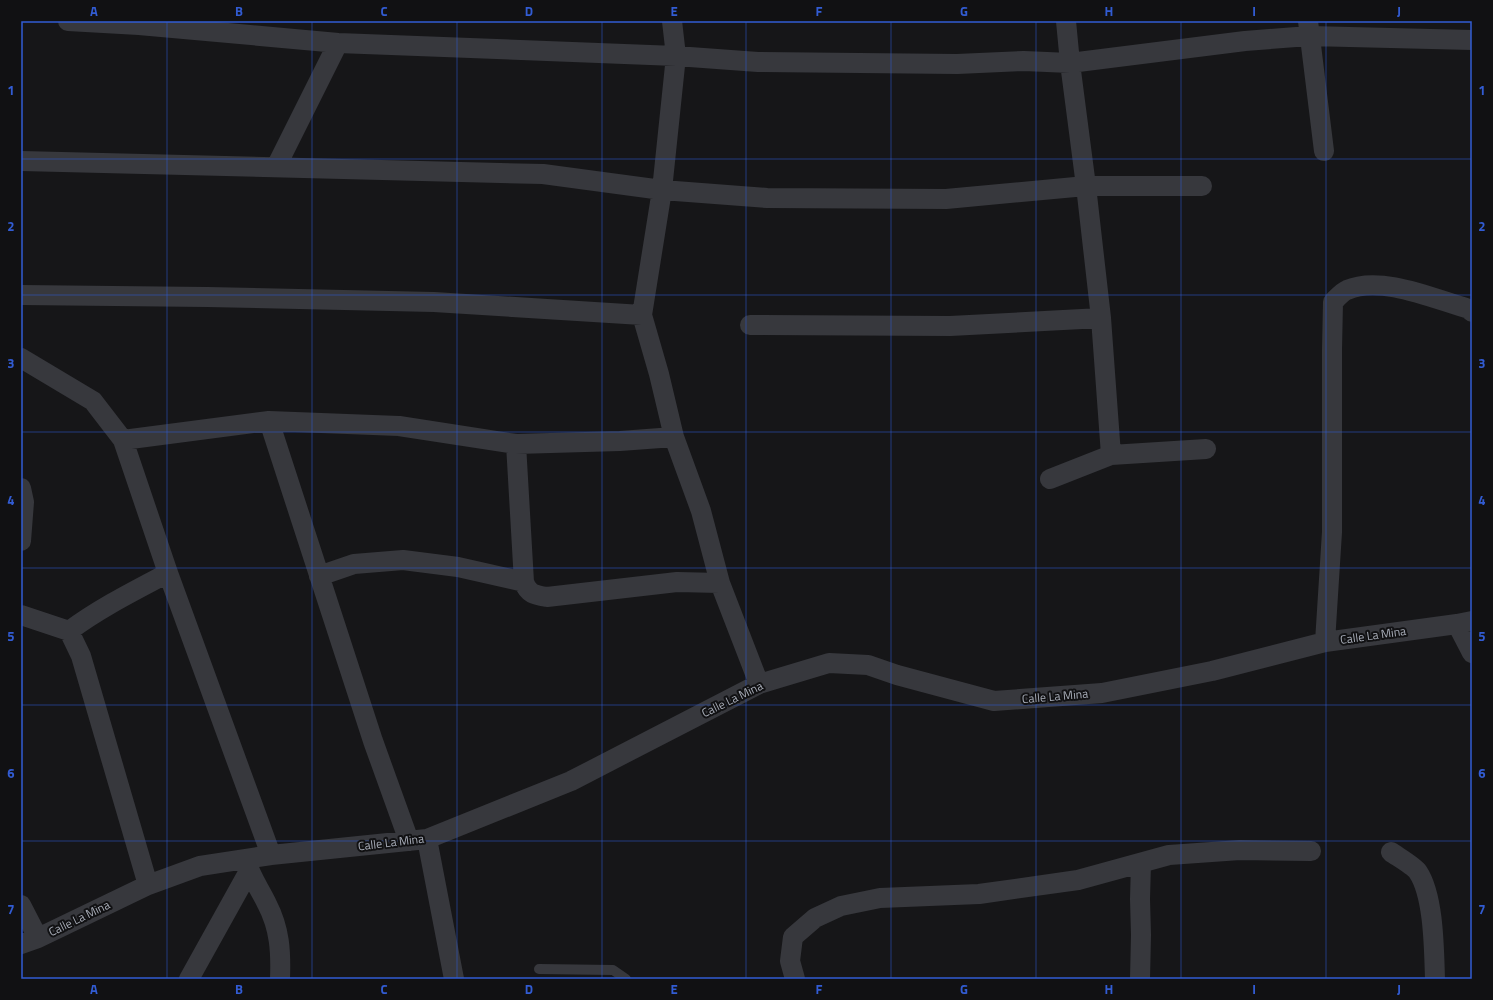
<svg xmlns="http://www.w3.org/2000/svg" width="1493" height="1000" viewBox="0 0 1493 1000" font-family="'Titillium Web',sans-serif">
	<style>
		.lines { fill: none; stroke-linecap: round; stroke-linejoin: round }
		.service { stroke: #37383d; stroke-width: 10 }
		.minor { stroke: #37383d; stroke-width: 20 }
		.grid { fill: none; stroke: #325cd3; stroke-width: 1; stroke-opacity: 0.55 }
		.labels { text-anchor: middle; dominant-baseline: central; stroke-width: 4; stroke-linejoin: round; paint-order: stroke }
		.street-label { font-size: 12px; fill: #a8adb8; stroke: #111113 }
		.neatline { fill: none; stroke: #325cd3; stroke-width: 1.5 }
		.grid-label { font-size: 13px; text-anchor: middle; font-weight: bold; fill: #325cd3 }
	</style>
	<rect width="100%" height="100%" fill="#161618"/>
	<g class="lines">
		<!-- service -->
		<path class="service" d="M 539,969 L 613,970 L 626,979"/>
		<!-- minor -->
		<path class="minor" d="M 68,21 L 139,25 L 338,43 L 676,56 L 662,190 L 642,315 L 659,374 L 674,437 L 620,441 L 516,444 L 399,426 L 269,421 L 123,440
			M 672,21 L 676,56 L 758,62 L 957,64 L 1024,61 L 1070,63 L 1086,186 L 1101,318 L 1111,455
			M 1066,21 L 1070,63 L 1245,41 L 1309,36 L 1472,40
			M 1308,21 L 1324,151
			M 21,161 L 543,174 L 662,190 L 767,198 L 946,199 L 1086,186 L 1202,186
			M 276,167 L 338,43
			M 21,295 L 207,297 L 434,302 L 642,315
			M 750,325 L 950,326 L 1101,318
			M 21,358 L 93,401 L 123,440 L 168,573 L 271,855
			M 269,421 L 373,741 L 409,841
			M 674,437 L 701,511 L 720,583 L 759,684
			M 516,444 L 524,582 C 528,594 535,595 547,597 L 677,582 L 720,583
			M 1050,479 L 1111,455 L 1206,449
			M 21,488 L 24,502 L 21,541
			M 319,576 L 354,564 L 403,560 L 458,567 L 524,582
			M 21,615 L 69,631 L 81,656 L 148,885
			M 1457,624 L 1472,653
			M 69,631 C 100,608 134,591 168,573
			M 1325,642 L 1332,532 L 1332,350 L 1333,302 C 1337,298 1342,292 1347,290 C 1381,275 1434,299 1469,309 L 1472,312
			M 427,839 L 454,979
			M 1391,852 C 1398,857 1414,866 1418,872 C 1434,896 1434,950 1435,979
			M 246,860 C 250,876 260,889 267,904 C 280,929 281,952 280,979
			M 21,905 L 38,938
			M 21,944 L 38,938 L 148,885 L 200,866 L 271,855 L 427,839 L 571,781 L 759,684 L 829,663 L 868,665 L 897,675 L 994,701 L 1102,693 L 1212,671 L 1325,642 L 1457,624 L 1472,621
			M 189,979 L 249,871
			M 795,979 L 790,961 L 793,937 L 815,918 L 841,906 L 880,898 L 979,894 L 1078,880 L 1169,855 L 1240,850 L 1311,851
			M 1140,979 L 1141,935 L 1140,899 L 1141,863"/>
	</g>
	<!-- grid -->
	<path class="grid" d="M 167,21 L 167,979M 312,21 L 312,979M 457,21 L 457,979M 602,21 L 602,979M 746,21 L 746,979M 891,21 L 891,979M 1036,21 L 1036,979M 1181,21 L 1181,979M 1326,21 L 1326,979M 21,159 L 1472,159M 21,295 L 1472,295M 21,432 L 1472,432M 21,568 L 1472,568M 21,705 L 1472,705M 21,841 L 1472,841"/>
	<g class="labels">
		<!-- street labels -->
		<g class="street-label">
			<text transform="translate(1373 635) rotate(-8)">Calle La Mina</text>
			<text transform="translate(1055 696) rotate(-5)">Calle La Mina</text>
			<text transform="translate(732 699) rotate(-26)">Calle La Mina</text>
			<text transform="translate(391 842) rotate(-7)">Calle La Mina</text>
			<text transform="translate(79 918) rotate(-26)">Calle La Mina</text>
		</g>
	</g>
	<!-- border -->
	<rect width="1493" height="1000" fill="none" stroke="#111113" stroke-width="44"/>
	<rect x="22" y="22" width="1449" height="956" class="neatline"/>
	<g class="grid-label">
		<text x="94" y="16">A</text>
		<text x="239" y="16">B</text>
		<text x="384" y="16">C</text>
		<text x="529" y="16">D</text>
		<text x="674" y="16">E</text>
		<text x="819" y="16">F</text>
		<text x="964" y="16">G</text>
		<text x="1109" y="16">H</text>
		<text x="1254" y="16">I</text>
		<text x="1399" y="16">J</text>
		<text x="11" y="95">1</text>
		<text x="1482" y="95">1</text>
		<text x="11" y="231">2</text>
		<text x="1482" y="231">2</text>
		<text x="11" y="368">3</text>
		<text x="1482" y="368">3</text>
		<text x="11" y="505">4</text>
		<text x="1482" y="505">4</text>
		<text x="11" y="641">5</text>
		<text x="1482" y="641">5</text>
		<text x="11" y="778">6</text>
		<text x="1482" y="778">6</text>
		<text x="11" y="914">7</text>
		<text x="1482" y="914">7</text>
		<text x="94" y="994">A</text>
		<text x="239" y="994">B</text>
		<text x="384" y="994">C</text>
		<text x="529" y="994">D</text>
		<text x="674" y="994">E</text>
		<text x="819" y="994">F</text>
		<text x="964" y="994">G</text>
		<text x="1109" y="994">H</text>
		<text x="1254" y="994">I</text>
		<text x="1399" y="994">J</text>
	</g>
</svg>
